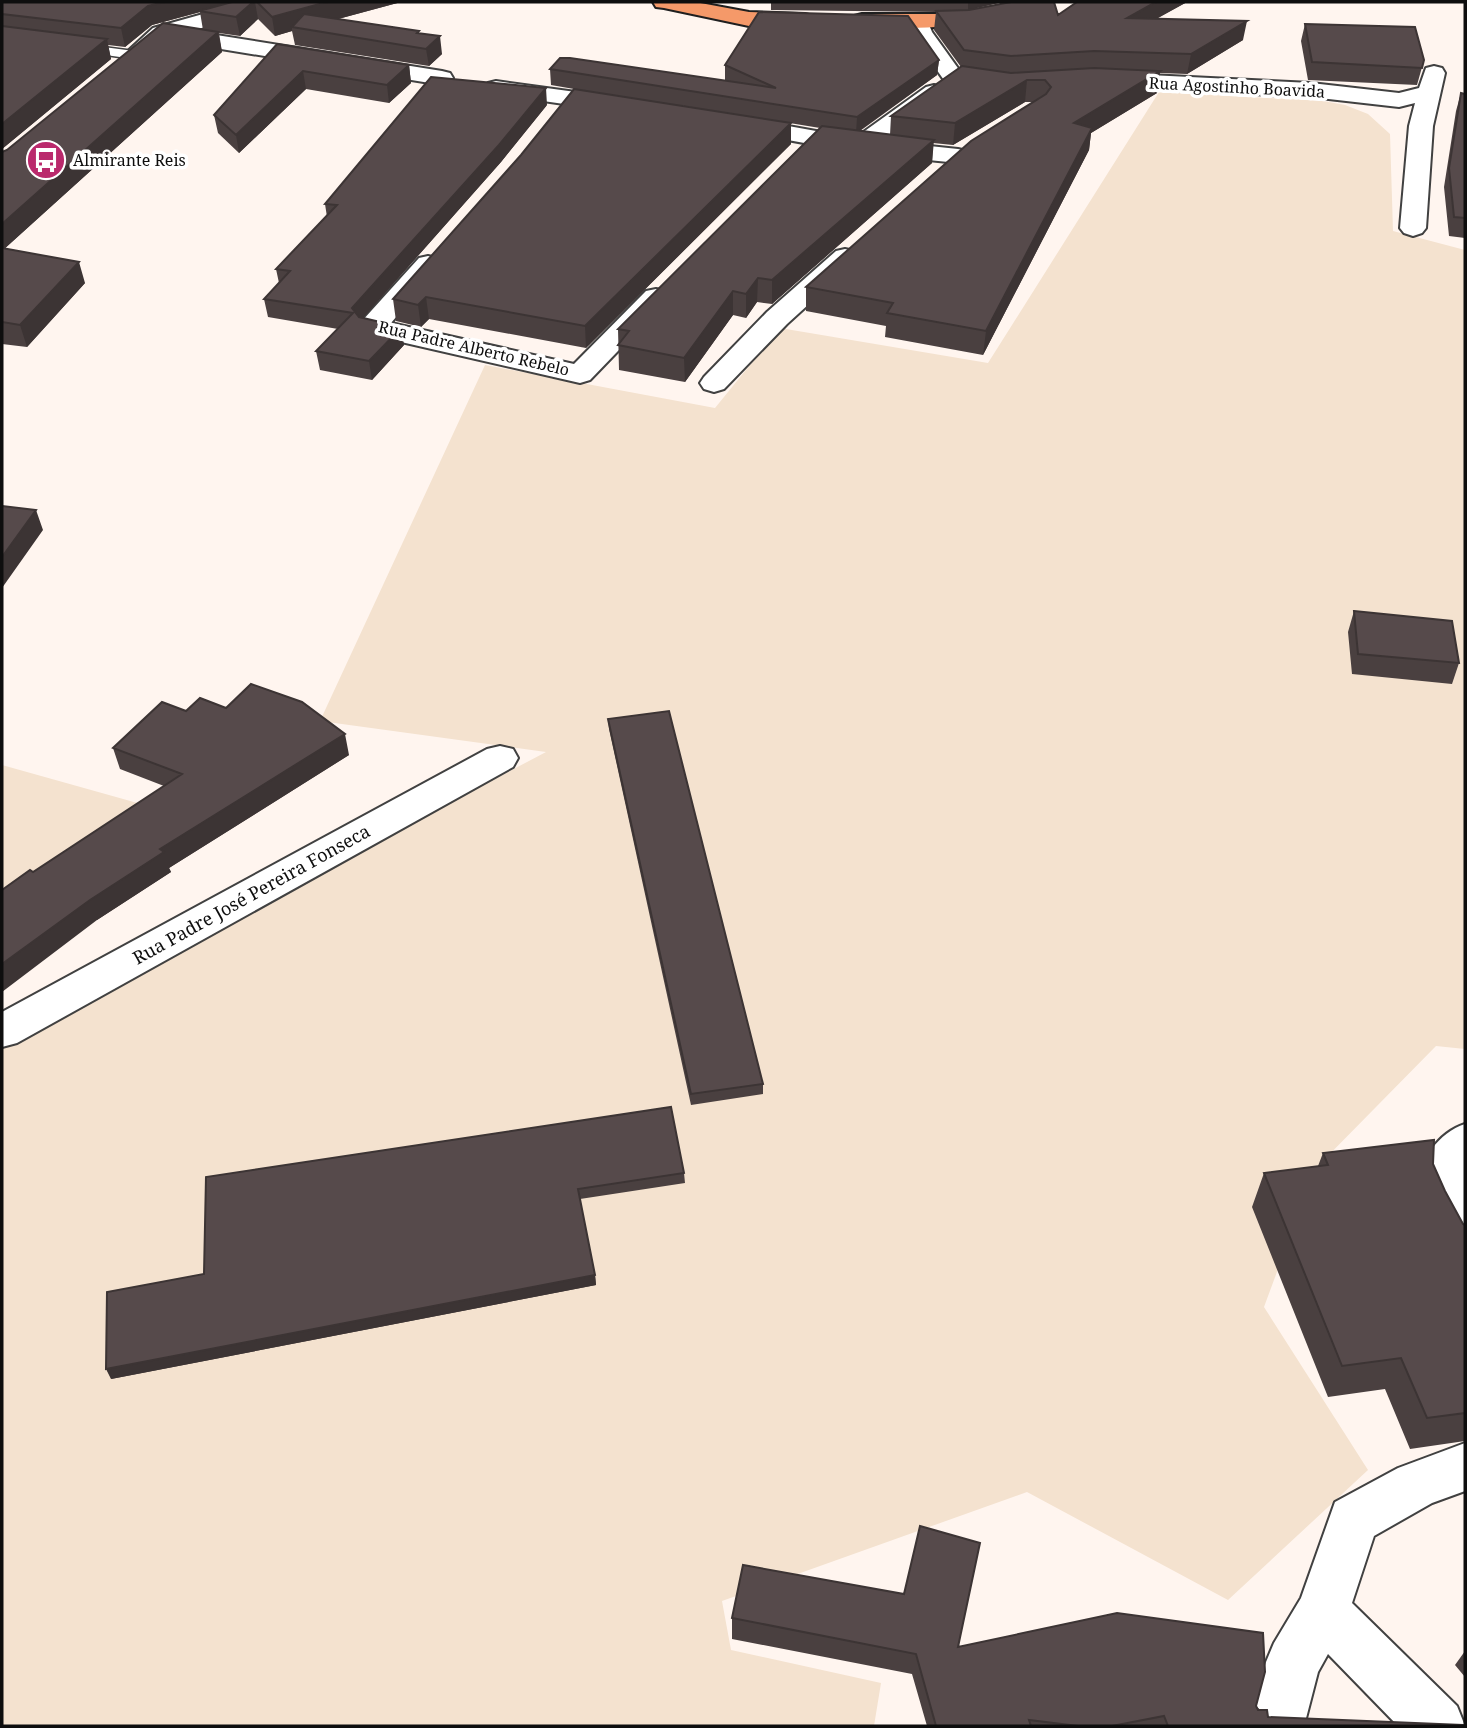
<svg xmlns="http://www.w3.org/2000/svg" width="1467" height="1728" viewBox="0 0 1467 1728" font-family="'Noto Serif',serif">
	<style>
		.farmland { fill: #f4e2cf }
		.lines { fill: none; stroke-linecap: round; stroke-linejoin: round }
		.service-casing { stroke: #414141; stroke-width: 3 }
		.minor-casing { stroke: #414141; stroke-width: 4 }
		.primary-casing { stroke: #1f1f1f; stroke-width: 4 }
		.service { fill: #fff; fill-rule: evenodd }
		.minor { fill: #fff; fill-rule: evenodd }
		.primary { fill: #f59969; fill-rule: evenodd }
		.wall { fill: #4a4040 }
		.shaded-wall { fill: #3c3434 }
		.building { fill: #564a4b; stroke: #3c3434; stroke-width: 2 }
		.labels { text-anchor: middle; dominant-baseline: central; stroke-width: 7; stroke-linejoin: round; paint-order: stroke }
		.far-street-label { font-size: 16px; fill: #0e0e0e; stroke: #fff }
		.far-poi-label { font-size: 16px; fill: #0e0e0e; stroke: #fff; text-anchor: start }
		.street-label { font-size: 18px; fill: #0e0e0e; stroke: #fff }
	</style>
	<rect width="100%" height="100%" fill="#fff5ef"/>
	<!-- farmland -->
	<path class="farmland" d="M 1159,92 L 1323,101 L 1345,105 L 1368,114 L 1390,134 L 1393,231 L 1465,250 L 1465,1049 L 1436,1046 L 1315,1169 L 1264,1307 L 1368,1470 L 1228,1600 L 1027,1492 L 722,1601 L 731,1650 L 881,1683 L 874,1726 L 2,1726 L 2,1039 L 546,752 L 320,721 L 485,365 L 715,408 L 780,328 L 988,363 Z
		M 2,765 L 141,804 L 2,922 Z"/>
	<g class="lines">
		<!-- service casing -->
		<g class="service-casing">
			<path id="service" d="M 81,44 L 134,51 L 140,55 L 134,59 L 77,51 L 75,48 Z"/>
		</g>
		<!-- minor casing -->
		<g class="minor-casing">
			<path id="minor" d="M 246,2 L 279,2 L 276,7 L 191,31 L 442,71 L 450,73 L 453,78 L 450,83 L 442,85 L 166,40 C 155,49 147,60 131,56 L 128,51 L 153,28 Z
				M 918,15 L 926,17 L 932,32 L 965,78 L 962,83 L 946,83 L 910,32 L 907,22 L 910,17 Z
				M 1434,66 L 1442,68 L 1445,73 L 1433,126 L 1426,228 L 1422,233 L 1413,236 L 1404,233 L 1400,228 L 1409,126 L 1415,103 L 1399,107 L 1311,97 L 1108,87 L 1100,85 L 1097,80 L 1100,75 L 1108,73 L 1311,83 L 1399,93 L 1419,88 L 1426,68 Z
				M 496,81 L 620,98 L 628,100 L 632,105 L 628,110 L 620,112 L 488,93 L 484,88 L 488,83 Z
				M 934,85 L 942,87 L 946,92 L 942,97 L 882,141 L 958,149 L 967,151 L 970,156 L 967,161 L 958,163 L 859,153 L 738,131 L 730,129 L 726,124 L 730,119 L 738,117 L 855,138 L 926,87 Z
				M 845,249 L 854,251 L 858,257 L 854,263 L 787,324 L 724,389 L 714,392 L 704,389 L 700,383 L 704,377 L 767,312 L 836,251 Z
				M 428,256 L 437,258 L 441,264 L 391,323 L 574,364 L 646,291 L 656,289 L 666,291 L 670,297 L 590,380 L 580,383 L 362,333 L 358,327 L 362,321 L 419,258 Z
				M 500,746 L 513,749 L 518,758 L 513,767 L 17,1043 L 2,1047 L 2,1012 L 487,749 Z
				M 1465,1124 L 1465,1262 L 1449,1256 C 1442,1243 1419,1203 1419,1191 C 1418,1161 1438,1133 1465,1124 Z
				M 1465,1443 L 1465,1491 L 1432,1503 L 1374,1536 L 1352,1603 L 1457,1706 L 1465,1726 L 1398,1726 L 1328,1654 L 1318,1672 L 1304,1726 L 1248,1726 L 1266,1662 L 1274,1643 L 1301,1598 L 1335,1502 L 1398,1468 Z"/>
		</g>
		<!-- primary casing -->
		<g class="primary-casing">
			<path id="primary" d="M 653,2 L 695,2 L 749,12 L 805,14 L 813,16 L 816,21 L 813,26 L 805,28 L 749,26 L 664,8 L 656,7 Z
				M 1013,2 L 1043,2 C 1022,31 897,28 862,28 L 854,26 L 851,21 L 854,16 L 862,14 L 948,14 L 990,9 Z"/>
		</g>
		<!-- service -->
		<use href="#service" class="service"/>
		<!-- minor -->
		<use href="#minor" class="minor"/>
		<!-- primary -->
		<use href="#primary" class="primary"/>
	</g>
	<!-- wall -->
	<path class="wall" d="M 2,2 L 401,2 L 338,19 L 419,31 L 419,33 L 442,54 L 429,66 L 295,45 L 292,31 L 275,36 L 258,19 L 240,36 L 219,33 L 222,52 L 4,249 L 85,283 L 27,347 L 2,344 L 2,152 L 7,150 L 203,30 L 200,12 L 152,25 L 125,47 L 108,45 L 111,59 L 2,149 Z
		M 771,2 L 1003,2 L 976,8 L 1058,15 L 1077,2 L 1187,2 L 1157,18 L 1243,40 L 1187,74 L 1160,73 L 1157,93 L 1091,133 L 1089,150 L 983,355 L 885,337 L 886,326 L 806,311 L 806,287 L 1035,102 L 1025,102 L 953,145 L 933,143 L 932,163 L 772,304 L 757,302 L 746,318 L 733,315 L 685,382 L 619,370 L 618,329 L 820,128 L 678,105 L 791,144 L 586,348 L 429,319 L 421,327 L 396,321 L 393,299 L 521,155 L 574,89 L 551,85 L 550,69 L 725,81 L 725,65 L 939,60 L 937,75 L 860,131 L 890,135 L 891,116 L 961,67 L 934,30 L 936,12 L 771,10 Z
		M 1305,24 L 1424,60 L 1417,85 L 1308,80 L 1301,41 Z
		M 277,44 L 409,65 L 411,83 L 389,103 L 306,89 L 239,153 L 218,133 L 214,115 Z
		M 1461,93 L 1465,94 L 1465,238 L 1449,236 L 1444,187 L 1456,111 Z
		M 547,105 L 501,162 L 363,318 L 404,345 L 372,380 L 320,370 L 316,351 L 338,329 L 268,317 L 264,299 L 279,283 L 276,269 L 327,217 L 325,204 Z
		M 1354,611 L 1459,663 L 1452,684 L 1352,674 L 1348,632 Z
		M 186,711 L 349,755 L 169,868 L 171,872 L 97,920 L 33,872 L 164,786 L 120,769 L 113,748 Z
		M 608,719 L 763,1084 L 763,1094 L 691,1105 L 609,729 Z
		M 671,1107 L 684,1173 L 685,1183 L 580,1199 L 595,1275 L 596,1285 L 111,1379 L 204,1274 Z
		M 1323,1153 L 1433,1164 L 1445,1191 L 1463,1224 L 1465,1225 L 1465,1441 L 1410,1449 L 1385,1389 L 1328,1397 L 1252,1207 L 1264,1173 L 1318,1166 Z
		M 732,1618 L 958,1647 L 1256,1706 L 1268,1717 L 1464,1726 L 927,1726 L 912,1674 L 732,1639 Z
		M 1465,1651 L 1465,1677 L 1455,1665 Z"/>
	<!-- shaded-wall -->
	<path class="shaded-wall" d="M 164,2 L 237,2 L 199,11 L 200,12 L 152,25 L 125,47 L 121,28 L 148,6 Z
		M 253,2 L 255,2 L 258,19 L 240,36 L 236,17 Z
		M 327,2 L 401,2 L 301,29 L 292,27 L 292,31 L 275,36 L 272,17 Z
		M 968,2 L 1003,2 L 968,10 Z
		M 1156,2 L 1187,2 L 1124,37 L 1127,18 Z
		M 1247,21 L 1243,40 L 1187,74 L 1191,54 Z
		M 218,32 L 222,52 L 2,251 L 2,224 Z
		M 440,36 L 442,54 L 429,66 L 426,49 Z
		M 107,39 L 111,59 L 2,149 L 2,124 Z
		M 939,60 L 937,75 L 856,133 L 857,117 Z
		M 409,65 L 411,83 L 389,103 L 387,85 Z
		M 303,71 L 306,89 L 239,153 L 236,135 Z
		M 1160,71 L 1157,93 L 1091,133 L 1089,150 L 983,355 L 986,331 L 1074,123 Z
		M 1027,80 L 1025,102 L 953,145 L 955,123 Z
		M 546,88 L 547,105 L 501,162 L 355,327 L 352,308 Z
		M 791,123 L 791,144 L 586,348 L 585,326 Z
		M 934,140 L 932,163 L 772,304 L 772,280 Z
		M 79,262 L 85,283 L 27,347 L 20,325 Z
		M 758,278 L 757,302 L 746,318 L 746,294 Z
		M 733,291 L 733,315 L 685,382 L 684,358 Z
		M 426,297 L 429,319 L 421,327 L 418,305 Z
		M 402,327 L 404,345 L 372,380 L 369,361 Z
		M 36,510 L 43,530 L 2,588 L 2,557 Z
		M 345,734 L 349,755 L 169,868 L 171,872 L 97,920 L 2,992 L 2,964 L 160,849 Z
		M 595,1275 L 596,1285 L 111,1379 L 106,1369 Z"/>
	<!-- building -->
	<path class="building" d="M 2,2 L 164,2 L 148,6 L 121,28 L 2,14 Z
		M 232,2 L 253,2 L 236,17 L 199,11 Z
		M 257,2 L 327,2 L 272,17 Z
		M 1011,2 L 1054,2 L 1058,15 L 1077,2 L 1156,2 L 1127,18 L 1247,21 L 1191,54 L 1094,51 L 1011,56 L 964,50 L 936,11 L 969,10 Z
		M 759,12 L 908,16 L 939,60 L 857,117 L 550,69 L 560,58 L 570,58 L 776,88 L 725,65 Z
		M 304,14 L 419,31 L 417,33 L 440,36 L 426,49 L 292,27 Z
		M 163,23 L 218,32 L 2,224 L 2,152 L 7,150 Z
		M 1305,24 L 1415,27 L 1424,60 L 1422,68 L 1312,62 Z
		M 2,26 L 107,39 L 2,124 Z
		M 277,44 L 409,65 L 387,85 L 303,71 L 236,135 L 214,115 Z
		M 962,66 L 1011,73 L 1094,68 L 1160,71 L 1074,123 L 1092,128 L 986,331 L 887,313 L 893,303 L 806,287 L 971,141 L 1046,94 L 1051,87 L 1045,80 L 1027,80 L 955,123 L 891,116 Z
		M 431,77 L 546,88 L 499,145 L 352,308 L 359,317 L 402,327 L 369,361 L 316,351 L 353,313 L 264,299 L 290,271 L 276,269 L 337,205 L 325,204 Z
		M 574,89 L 791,123 L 585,326 L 426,297 L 418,305 L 393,299 L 521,155 Z
		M 1461,93 L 1465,94 L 1465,218 L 1454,217 L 1449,168 Z
		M 822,126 L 934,140 L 772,280 L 758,278 L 746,294 L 733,291 L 684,358 L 618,345 L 629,331 L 618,329 Z
		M 2,248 L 79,262 L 20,325 L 2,322 Z
		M 2,506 L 36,510 L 2,557 Z
		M 1354,611 L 1452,621 L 1459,663 L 1358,654 Z
		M 251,684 L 302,702 L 345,734 L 160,849 L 164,852 L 90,900 L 2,964 L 2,890 L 30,870 L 33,872 L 182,774 L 113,748 L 162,702 L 186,711 L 200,698 L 226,708 Z
		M 669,711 L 763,1084 L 691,1094 L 608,719 Z
		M 671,1107 L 684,1173 L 578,1189 L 595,1275 L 106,1369 L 107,1292 L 204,1274 L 206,1177 Z
		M 1434,1140 L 1433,1164 L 1445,1191 L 1463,1224 L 1465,1225 L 1465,1413 L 1427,1418 L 1401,1358 L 1342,1366 L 1264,1173 L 1328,1165 L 1323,1153 Z
		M 920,1526 L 980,1543 L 958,1647 L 1117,1613 L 1263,1633 L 1265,1672 L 1256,1706 L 1258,1710 L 1267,1710 L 1268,1717 L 1463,1725 L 1464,1726 L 1168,1726 L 1164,1716 L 1112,1726 L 1078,1726 L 1029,1720 L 1031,1726 L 936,1726 L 916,1654 L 732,1618 L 743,1565 L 904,1594 Z"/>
	<!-- icons -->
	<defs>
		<g id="bus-disc" transform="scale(2.0125)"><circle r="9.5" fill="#ba296c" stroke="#fff"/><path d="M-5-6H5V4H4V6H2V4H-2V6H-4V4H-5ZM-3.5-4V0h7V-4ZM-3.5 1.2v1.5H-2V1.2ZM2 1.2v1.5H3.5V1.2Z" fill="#fff"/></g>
	</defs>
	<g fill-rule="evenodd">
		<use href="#bus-disc" x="46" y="160"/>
	</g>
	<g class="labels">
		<!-- far-street labels -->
		<g class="far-street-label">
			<text transform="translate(1237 87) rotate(3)">Rua Agostinho Boavida</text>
			<text transform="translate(474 348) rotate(13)">Rua Padre Alberto Rebelo</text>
		</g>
		<!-- far-poi labels -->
		<g class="far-poi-label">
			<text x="73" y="160">Almirante Reis</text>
		</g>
		<!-- street labels -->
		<g class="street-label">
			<text transform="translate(251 894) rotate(-29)">Rua Padre José Pereira Fonseca</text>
		</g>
	</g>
	<!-- border -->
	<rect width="1467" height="1728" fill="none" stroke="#0e0e0e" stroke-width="7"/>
</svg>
